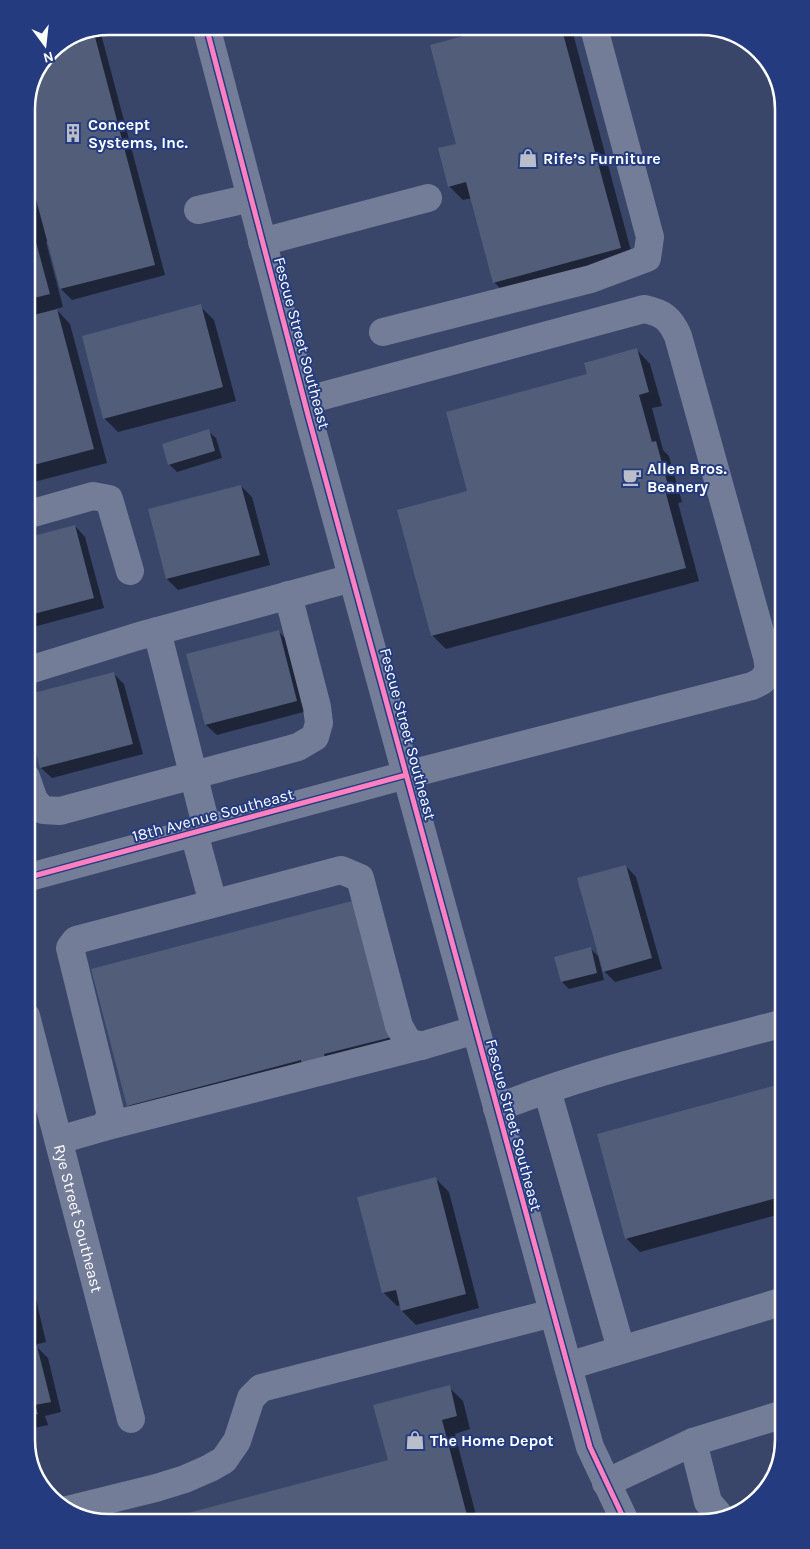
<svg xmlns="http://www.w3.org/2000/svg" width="810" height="1549" viewBox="0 0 810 1549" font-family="Karla,sans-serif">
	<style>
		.shadow { fill: #0007 }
		.building { fill: #525d7a }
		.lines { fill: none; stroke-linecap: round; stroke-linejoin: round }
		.minor { stroke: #747d98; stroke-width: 28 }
		.cycleway-casing { stroke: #243c7f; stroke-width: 8 }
		.cycleway { stroke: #ff80c0; stroke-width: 5 }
		.labels { text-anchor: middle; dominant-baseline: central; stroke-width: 4; stroke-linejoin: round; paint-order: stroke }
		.poi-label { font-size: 16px; font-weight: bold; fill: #fff; stroke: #243c7f; text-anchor: start }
		.street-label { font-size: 16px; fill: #fff; stroke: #243c7f }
		.rim { fill: none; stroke: #fff; stroke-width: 2.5 }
	</style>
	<rect width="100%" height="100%" fill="#39466a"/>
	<!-- shadow -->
	<path class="shadow" d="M 505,26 L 571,26 L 634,262 L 508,296 L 494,282 L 472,198 L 463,200 L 449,186 L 457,144 Z
		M 100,30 L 165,275 L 72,300 L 61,289 L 49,241 L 46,242 L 63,307 L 56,309 L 70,324 L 107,463 L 26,484 L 26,104 L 51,50 Z
		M 200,306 L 214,320 L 236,401 L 118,432 L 104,418 Z
		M 637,350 L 650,364 L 662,406 L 652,408 L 663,450 L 669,456 L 682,502 L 678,503 L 699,581 L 446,649 L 432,635 L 469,492 L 588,375 Z
		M 208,431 L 216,438 L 222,458 L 177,472 L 170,465 L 163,445 Z
		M 241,486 L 252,497 L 270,565 L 178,590 L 167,579 L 149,510 Z
		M 75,526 L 85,537 L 104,608 L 26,629 L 26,539 Z
		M 278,631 L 289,642 L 307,711 L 217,735 L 206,725 L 188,655 Z
		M 113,673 L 124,684 L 143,754 L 52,778 L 41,768 Z
		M 626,866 L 636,877 L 662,969 L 615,982 L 604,971 Z
		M 356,901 L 405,1050 L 142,1119 L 128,1105 Z
		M 591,949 L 598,956 L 604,980 L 569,989 L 562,982 Z
		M 784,1084 L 784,1213 L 640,1252 L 626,1238 Z
		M 435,1178 L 449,1192 L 479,1308 L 416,1325 L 402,1311 L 401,1305 L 397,1306 L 383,1292 Z
		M 26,1274 L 31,1278 L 46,1342 L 26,1347 Z
		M 37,1347 L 48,1358 L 61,1412 L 45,1416 L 48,1425 L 26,1430 L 26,1350 Z
		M 449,1387 L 463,1401 L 470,1429 L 455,1434 L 477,1519 L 156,1522 L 389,1461 Z"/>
	<!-- building -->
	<path class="building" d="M 501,26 L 561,26 L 621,248 L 493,283 L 466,182 L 448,187 L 438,148 L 456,144 L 430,45 Z
		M 94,33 L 155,265 L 60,289 L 26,162 L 26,104 L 51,50 Z
		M 26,205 L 50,294 L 26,300 Z
		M 201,304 L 223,387 L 103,419 L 82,336 Z
		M 57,309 L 94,449 L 26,467 L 26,317 Z
		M 637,348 L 649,392 L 639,395 L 652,442 L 656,441 L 669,489 L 665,490 L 686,568 L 431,636 L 397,510 L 467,491 L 446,412 L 587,374 L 584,363 Z
		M 209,429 L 215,451 L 168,465 L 162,444 Z
		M 241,485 L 260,555 L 166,579 L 148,509 Z
		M 75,525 L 94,598 L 26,616 L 26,538 Z
		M 279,630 L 297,701 L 205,725 L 186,654 Z
		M 114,672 L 133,744 L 40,768 L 26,718 L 26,695 Z
		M 626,865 L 652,958 L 603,972 L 577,878 Z
		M 356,900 L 392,1037 L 324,1054 L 326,1063 L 303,1069 L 301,1060 L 127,1106 L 91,969 Z
		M 591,947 L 597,973 L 561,982 L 554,957 Z
		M 784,1083 L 784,1196 L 625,1239 L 597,1134 Z
		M 436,1177 L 466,1294 L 401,1311 L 396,1290 L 382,1293 L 357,1197 Z
		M 26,1296 L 36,1331 L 26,1334 Z
		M 37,1346 L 51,1402 L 35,1405 L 38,1414 L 26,1417 L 26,1348 Z
		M 450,1385 L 457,1416 L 442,1420 L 468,1519 L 154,1522 L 388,1460 L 373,1405 Z"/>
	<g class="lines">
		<!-- minor -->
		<g class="minor">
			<path d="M 206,26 L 309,419 L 590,1447 L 623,1517"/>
			<path d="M 198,210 L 251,198"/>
			<path d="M 262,242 L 428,198"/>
			<path d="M 383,332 L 591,279 L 647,258 L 650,237 L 594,28"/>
			<path d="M 26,515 L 93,496 L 109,499 L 130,571"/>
			<path d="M 157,631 L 207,829"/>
			<path d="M 26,671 L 139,636 L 352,578"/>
			<path d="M 26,777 L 34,800 L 43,810 L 60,811 L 276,753 L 298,747 L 315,737 L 319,723 L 317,707 L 288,595"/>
			<path d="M 194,833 L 213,903"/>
			<path d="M 26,878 L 406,775 L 752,686 L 762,681 L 769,670 L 767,657 L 678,336 C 670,318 663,313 644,309 L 304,401"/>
			<path id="s1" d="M 26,1016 L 131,1419"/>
			<path d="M 547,1090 L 621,1349"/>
			<path d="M 497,1108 C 589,1071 688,1049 784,1023"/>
			<path d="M 104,1127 L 421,1046"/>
			<path d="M 59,1140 L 104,1127 L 111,1115 L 70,948 L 76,940 L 341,870 L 360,878 L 399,1026 L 408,1042 L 421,1046 L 475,1030"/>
			<path d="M 568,1366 L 784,1301"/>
			<path d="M 693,1442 L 708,1502 L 720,1516"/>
			<path d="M 606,1483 L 693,1442 L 784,1414"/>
			<path d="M 67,1510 L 156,1488 L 185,1479 L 210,1468 L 224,1460 L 237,1441 L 251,1398 L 261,1388 L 553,1313"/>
		</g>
		<!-- cycleway casing -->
		<g class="cycleway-casing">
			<path id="cycleway" d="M 206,26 L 309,419 L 590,1447 L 623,1517
				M 26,878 L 406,775"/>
		</g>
		<!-- cycleway -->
		<use href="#cycleway" class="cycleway"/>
	</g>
	<!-- icons -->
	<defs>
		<g id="building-bare" transform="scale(1.5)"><path d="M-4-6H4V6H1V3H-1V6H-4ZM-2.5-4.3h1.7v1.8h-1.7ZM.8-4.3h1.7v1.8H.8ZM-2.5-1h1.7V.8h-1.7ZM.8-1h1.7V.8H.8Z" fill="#babecb" stroke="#243c7f" stroke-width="2.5" paint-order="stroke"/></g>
		<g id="shop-bare" transform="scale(1.5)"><path d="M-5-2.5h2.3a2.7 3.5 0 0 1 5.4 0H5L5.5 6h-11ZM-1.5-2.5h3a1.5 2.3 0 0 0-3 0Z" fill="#babecb" stroke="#243c7f" stroke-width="2.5" paint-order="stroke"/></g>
		<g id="cafe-bare" transform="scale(1.5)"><path d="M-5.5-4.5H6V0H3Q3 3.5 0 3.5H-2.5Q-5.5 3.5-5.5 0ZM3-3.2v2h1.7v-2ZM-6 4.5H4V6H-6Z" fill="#babecb" stroke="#243c7f" stroke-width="2.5" paint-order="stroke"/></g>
	</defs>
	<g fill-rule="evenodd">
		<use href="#building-bare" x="73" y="133"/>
		<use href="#shop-bare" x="528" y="158"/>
		<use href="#cafe-bare" x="632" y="477"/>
		<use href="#shop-bare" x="415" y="1440"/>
	</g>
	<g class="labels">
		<!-- poi labels -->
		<g class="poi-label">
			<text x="88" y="124">Concept<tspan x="88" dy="18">Systems, Inc.</tspan></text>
			<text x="543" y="158">Rife’s Furniture</text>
			<text x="647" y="468">Allen Bros.<tspan x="647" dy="18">Beanery</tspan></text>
			<text x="430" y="1440">The Home Depot</text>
		</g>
		<!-- street labels -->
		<g class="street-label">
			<text transform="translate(302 343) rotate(75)">Fescue Street Southeast</text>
			<text transform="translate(408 734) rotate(75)">Fescue Street Southeast</text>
			<text transform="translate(213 815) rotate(-15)">18th Avenue Southeast</text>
			<text transform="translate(514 1125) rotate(75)">Fescue Street Southeast</text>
			<text stroke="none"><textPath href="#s1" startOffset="209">Rye Street Southeast</textPath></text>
		</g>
	</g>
	<!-- crop -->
	<path d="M0 0H810V1549H0ZM109 35H701A74 74 0 0 1 775 109V1440A74 74 0 0 1 701 1514H109A74 74 0 0 1 35 1440V109A74 74 0 0 1 109 35Z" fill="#243c7f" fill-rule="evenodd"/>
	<path class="rim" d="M109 35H701A74 74 0 0 1 775 109V1440A74 74 0 0 1 701 1514H109A74 74 0 0 1 35 1440V109A74 74 0 0 1 109 35Z"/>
	<!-- north arrow -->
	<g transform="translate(45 45) rotate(165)" stroke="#243c7f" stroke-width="4" paint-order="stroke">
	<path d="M0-4L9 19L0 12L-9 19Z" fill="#ffffff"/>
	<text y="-8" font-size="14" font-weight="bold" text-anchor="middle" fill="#ffffff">N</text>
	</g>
</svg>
